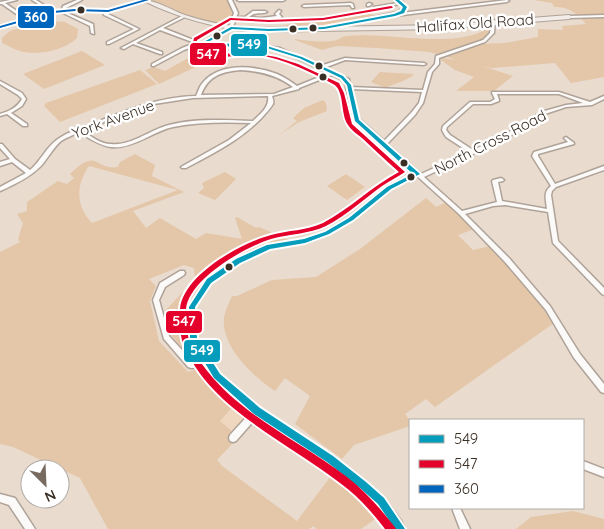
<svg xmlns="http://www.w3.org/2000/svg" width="604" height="529" viewBox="0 0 604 529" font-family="Quicksand,sans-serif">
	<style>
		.built { fill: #efd6be }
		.green { fill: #e4c6a9; fill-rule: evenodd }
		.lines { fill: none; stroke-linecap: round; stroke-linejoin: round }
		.street-casing { stroke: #afa399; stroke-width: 3 }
		.secondary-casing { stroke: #afa399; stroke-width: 2 }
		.street { fill: #fcfaf8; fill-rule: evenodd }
		.secondary { fill: #f2ede9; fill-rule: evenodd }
		.bus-1-casing { stroke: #fff; stroke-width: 4 }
		.bus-2-casing { stroke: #fff; stroke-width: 4 }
		.bus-3-casing { stroke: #fff; stroke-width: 4 }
		.bus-1 { fill: #069dbd; fill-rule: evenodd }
		.bus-2 { fill: #e4002b; fill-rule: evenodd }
		.bus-3 { fill: #0065bd; fill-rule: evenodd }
		.bus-dot { fill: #3a2f25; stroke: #fff; stroke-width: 2 }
		.labels { text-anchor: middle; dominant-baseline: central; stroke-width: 5; stroke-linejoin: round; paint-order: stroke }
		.far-street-label { font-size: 15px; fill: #3a2f25; stroke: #fff }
		.line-badge { stroke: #fff; stroke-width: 2 }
		.badge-label { font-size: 14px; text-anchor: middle; font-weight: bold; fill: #fff }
	</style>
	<rect width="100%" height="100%" fill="#e9dbcd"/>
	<!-- built -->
	<path class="built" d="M 237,402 L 252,413 L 234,433 L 220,421 Z"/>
	<!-- green -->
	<path class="green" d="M 153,0 L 227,0 L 230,1 L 235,16 L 230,27 L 190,17 L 156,4 L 151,1 Z
		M 534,0 L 604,0 L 604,77 L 571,83 L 555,63 L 491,68 L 482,66 L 513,76 L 494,91 L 456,91 L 474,77 L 455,70 L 441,60 L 442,58 L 457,60 L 429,52 L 377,48 L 337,46 L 322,50 L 295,40 L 295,39 C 307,41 324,43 337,40 C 340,39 343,36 347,36 C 388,31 457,51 489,27 L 492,37 L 481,44 L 505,43 L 538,37 L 538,29 L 563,30 L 562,26 L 586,24 C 577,13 568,6 554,7 L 552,3 Z
		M 365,10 L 380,19 L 325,27 L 265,29 Z
		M 49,17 L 50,19 L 46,21 L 65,22 L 78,29 L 77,38 C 64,50 42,55 24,52 C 17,51 9,46 2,43 L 2,38 L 10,31 L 40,22 L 36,20 L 37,19 Z
		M 206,48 L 226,53 L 159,84 L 145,70 L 154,67 L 165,71 Z
		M 82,51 L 105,65 L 44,89 L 23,74 Z
		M 140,70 L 157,84 L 60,122 L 44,106 L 46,103 Z
		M 380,72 L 414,74 C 408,81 394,83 386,88 L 371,82 Z
		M 323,100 L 326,103 L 327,111 L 299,122 L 279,135 L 297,121 L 293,118 L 304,108 Z
		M 135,154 L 155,165 L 152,176 L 184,192 L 133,211 L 146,228 L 160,218 L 196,239 L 206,233 L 242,239 L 235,218 L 237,217 L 256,228 L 259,227 L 291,241 C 260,247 231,258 207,278 C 199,286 192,298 186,306 L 192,359 L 171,335 L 165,311 L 195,279 L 194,268 L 184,265 L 149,279 L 156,286 L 150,301 L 159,341 L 188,372 L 198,369 L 237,402 L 220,421 L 234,433 L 229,439 L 233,443 L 217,460 L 222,466 L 297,521 L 334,472 L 368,502 L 381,515 L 361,529 L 316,529 L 314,526 L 309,529 L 108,529 L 80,478 L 13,447 L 0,444 L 0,252 L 20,242 L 18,239 L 23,223 L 17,214 L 27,211 L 27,202 L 58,181 L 67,184 L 74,178 L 70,174 C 99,146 94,171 118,167 L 120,162 ZM 89,166 L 178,190 L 92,223 C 75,205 76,185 89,166 Z
		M 225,172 L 236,179 L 215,200 L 198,193 L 204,188 L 202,183 Z
		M 346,174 L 365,187 L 347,200 L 327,186 Z
		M 426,198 L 436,207 L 447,202 L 474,229 L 458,235 L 473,250 L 490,246 L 517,274 L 554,323 L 435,407 L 426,399 L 405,414 L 410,421 L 410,426 L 354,445 L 342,459 L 295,424 L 310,396 L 285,378 L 275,391 C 254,377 221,347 224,318 C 225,311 229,303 232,296 L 237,296 L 272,280 L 316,277 L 360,249 Z
		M 573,511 L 604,519 L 604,529 L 516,529 L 531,517 Z"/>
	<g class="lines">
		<!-- street casing -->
		<g class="street-casing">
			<path id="street" d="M 10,0 L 17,0 L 5,3 L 27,18 L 27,20 L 25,20 L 2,4 L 0,4 L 0,2 Z
				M 32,0 L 36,0 L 55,12 L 52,13 Z
				M 77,0 L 82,0 L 66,8 L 65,12 L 93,24 L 94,34 L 91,33 L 90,26 L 61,12 L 63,6 Z
				M 228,0 L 232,0 L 238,13 L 236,17 L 245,17 L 253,11 L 265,11 L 267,12 C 259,15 257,11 249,17 L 261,18 L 277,16 L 275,14 L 279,10 L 281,11 L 279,14 L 282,17 L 280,18 L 261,20 L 236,19 L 232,29 L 205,44 L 210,45 L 253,44 L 280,48 L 320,66 L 345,58 L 424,63 L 426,64 L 424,65 L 345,60 L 324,68 L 349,79 L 350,87 L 423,90 L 428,72 L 435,64 L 436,56 L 483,40 L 490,33 L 492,21 L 495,20 L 494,33 L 485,42 L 439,58 L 439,64 L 432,72 L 423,103 L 415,115 L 387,144 L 421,174 L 469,152 L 446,137 L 442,130 L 443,126 L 470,102 L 490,102 L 495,99 L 492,93 L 492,92 L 559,92 L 590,102 L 604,96 L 604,99 L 592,105 L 566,107 L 545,114 L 507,138 L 424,177 L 462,211 L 497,202 L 492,181 L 493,180 L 501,178 L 504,180 L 503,181 L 498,182 L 502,201 L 547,209 C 546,199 543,192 551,186 L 532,156 L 534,152 L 568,142 L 564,138 L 566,137 L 574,143 L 574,144 L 538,154 L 538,156 L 555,184 L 604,166 L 604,170 L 556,187 L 552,191 L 551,195 L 558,241 L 604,288 L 604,295 L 602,294 L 553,243 L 548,212 L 505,205 L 493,206 L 465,214 L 509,258 L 550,306 L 580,354 L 604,384 L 604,393 L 601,392 L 574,358 L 546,310 L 505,262 L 459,214 L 417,176 L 391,189 L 353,220 L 329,234 L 305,243 L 270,249 L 240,263 L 211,283 L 195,307 L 197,338 L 220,374 L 260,408 L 333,456 L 366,482 L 384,498 L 401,521 L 405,529 L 395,529 C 384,508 366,493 348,478 C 319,455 288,436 258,416 L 236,441 L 233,442 L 230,441 L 229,438 L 230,435 L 252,411 L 214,378 L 208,367 L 191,368 L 188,367 L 164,339 L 153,300 L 160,283 L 180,271 L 184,271 L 185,273 L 184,275 L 165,287 L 159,300 L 169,336 L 193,362 L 204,361 L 190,338 L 189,307 L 207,279 L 236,259 L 267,245 L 304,239 L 325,232 L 349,218 L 387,187 L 414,174 L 384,146 L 381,146 L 381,144 L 355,120 L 350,110 L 345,81 L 332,75 L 299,88 L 299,89 L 272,96 C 273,100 274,101 273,104 C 271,107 268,111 266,113 C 245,138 214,153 186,168 L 182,168 L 181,167 L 229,140 L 251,123 C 225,122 198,122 173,127 C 164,129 156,133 148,137 C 117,152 108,151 79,132 C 74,135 67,137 61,141 C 53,148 48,158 41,166 C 30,177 14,185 0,191 L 0,187 L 26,173 L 12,162 L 0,166 L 0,162 L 10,159 L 0,148 L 0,144 L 2,144 L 15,159 L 30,170 C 41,161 46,147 58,139 C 65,134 75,130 82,128 C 120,113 155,97 196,96 C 198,92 199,88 201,85 C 217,62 254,65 277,74 C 284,77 290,81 297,86 L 329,73 L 279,50 L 253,46 L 210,47 L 200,44 L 184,50 L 154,66 L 152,66 L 152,64 L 182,48 L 195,43 L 160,30 L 136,43 L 162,52 L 162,54 L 160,54 L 133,44 L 124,49 L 121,48 L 182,16 L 184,17 L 183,18 L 163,28 L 201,43 L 229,27 L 234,13 ZM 240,70 C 260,71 277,75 293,87 L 274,94 L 201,95 C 208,76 221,72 240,70 ZM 351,89 L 422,92 L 419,103 L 411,113 L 384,141 L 359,119 L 354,110 ZM 497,94 L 559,94 L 583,103 L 566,105 L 541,112 L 503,136 L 473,150 L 450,135 L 446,130 L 447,127 L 473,104 L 491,104 L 499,101 L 499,100 ZM 268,96 C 270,107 260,114 253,121 C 226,120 196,118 169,125 C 149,130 132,146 111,144 C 100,144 91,136 83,131 L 98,124 L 154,104 L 193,98 Z
				M 237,0 L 285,0 L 283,1 L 239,1 Z
				M 395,0 L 399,0 L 403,2 L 403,4 L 407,7 L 401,13 L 507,0 L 509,1 L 507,2 L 395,16 L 393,15 L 324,29 L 322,28 L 398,12 L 403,7 L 400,4 L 376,8 L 374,7 L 398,3 Z
				M 351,3 L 353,4 L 354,8 L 352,8 L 350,5 L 304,7 L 302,6 L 304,5 Z
				M 369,3 L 372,4 L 369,6 L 367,6 L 367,4 Z
				M 102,10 L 104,10 L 106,13 L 139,29 L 109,44 L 107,44 L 107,42 L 134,29 L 104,15 Z
				M 604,15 L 604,17 L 569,18 L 567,17 L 569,16 Z
				M 0,81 L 22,93 L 26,99 L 22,106 L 11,113 L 27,124 L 27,126 L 23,126 L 7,114 L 0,116 L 0,114 C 9,111 17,108 22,99 L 18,95 L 0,84 Z
				M 583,461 L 604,469 L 604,477 L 583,469 Z
				M 0,494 L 15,498 L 35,529 L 25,529 L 9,505 L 0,502 Z
				M 452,508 L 460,508 L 470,529 L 460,529 Z"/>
		</g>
		<!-- secondary casing -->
		<g class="secondary-casing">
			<path id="secondary" d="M 142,0 C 157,0 171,10 185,15 C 206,22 228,26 250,28 L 443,25 L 569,15 L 572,17 L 569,19 L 443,29 L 250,32 C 213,27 179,18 146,2 L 108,12 L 75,11 L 53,13 L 0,29 L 0,25 L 53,11 L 75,9 L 108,10 Z"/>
		</g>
		<!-- street -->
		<use href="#street" class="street"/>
		<!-- secondary -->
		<use href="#secondary" class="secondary"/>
		<!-- bus-1 casing -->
		<g class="bus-1-casing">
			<path id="bus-1" d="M 395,0 L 399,0 L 407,7 L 404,13 L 395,16 L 324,29 L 269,31 L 232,29 L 206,43 L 216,44 L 249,43 L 267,46 L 302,57 L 343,76 L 351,85 L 359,120 L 420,174 L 391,189 L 353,220 L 329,234 L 305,243 L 270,249 L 240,263 L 211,283 L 195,307 L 197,338 L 220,374 L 260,408 L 333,456 L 366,482 L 384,498 L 405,529 L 395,529 L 378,504 L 360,488 L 327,462 L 254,414 L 214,378 L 190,338 L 189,307 L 207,279 L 236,259 L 267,245 L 304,239 L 325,232 L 349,218 L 387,187 L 413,174 L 355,121 L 347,85 L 341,78 L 299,58 L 267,48 L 249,46 L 216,47 L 202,45 L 200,44 L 231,27 L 269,29 L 324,27 L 394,14 L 401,11 L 403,7 Z"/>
		</g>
		<!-- bus-2 casing -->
		<g class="bus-2-casing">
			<path id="bus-2" d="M 391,6 L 393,7 L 392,8 L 323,20 L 269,22 L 231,20 L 197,40 L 196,47 L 200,50 L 212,54 L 253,53 L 276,57 L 298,64 L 339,83 L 344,93 L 352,124 L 405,172 C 398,177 389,181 382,186 C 364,199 347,215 326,226 C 309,234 289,234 271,239 C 245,247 189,279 186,309 C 188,320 186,333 190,343 C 195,356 204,367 213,378 C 250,420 303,443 347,477 C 365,491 380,508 394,526 L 396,529 L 385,529 C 372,512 358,496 340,483 C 288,442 208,408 183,343 C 179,333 181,320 180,309 C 183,275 241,243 271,235 C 288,230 306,231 323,223 C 350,209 372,186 399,172 C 386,161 374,149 362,138 C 357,134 351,130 348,125 C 340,114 345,90 333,84 C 309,71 281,57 254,55 C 234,54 207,64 192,47 L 194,38 L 230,18 L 269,20 L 323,18 Z"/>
		</g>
		<!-- bus-3 casing -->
		<g class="bus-3-casing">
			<path id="bus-3" d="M 143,0 L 149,0 L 108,12 L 75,11 L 53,13 L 0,28 L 0,26 L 53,11 L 75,9 L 108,10 Z"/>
		</g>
		<!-- bus-1 -->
		<use href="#bus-1" class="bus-1"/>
		<!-- bus-2 -->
		<use href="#bus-2" class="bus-2"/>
		<!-- bus-3 -->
		<use href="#bus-3" class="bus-3"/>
	</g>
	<!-- markers -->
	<g class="bus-dot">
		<circle cx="81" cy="10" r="4.5"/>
		<circle cx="313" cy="28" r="4.5"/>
		<circle cx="293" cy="29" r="4.5"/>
		<circle cx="217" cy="36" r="4.5"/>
		<circle cx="319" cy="66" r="4.5"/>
		<circle cx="323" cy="77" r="4.5"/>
		<circle cx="404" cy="163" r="4.5"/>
		<circle cx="411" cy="177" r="4.5"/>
		<circle cx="229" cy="267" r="4.5"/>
	</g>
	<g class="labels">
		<!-- far-street labels -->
		<g class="far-street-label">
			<text transform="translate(475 23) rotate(-4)">Halifax Old Road</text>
			<text transform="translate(113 119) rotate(-20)">York Avenue</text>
			<text transform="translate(490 142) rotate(-27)">North Cross Road</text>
		</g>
	</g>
	<g class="line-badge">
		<rect x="17" y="5" width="38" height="24" rx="5" fill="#0065bd"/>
		<rect x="230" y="33" width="38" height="24" rx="5" fill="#069dbd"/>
		<rect x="189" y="42" width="38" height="24" rx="5" fill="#e4002b"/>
		<rect x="165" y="310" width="38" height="24" rx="5" fill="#e4002b"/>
		<rect x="183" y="339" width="38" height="24" rx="5" fill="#069dbd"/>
	</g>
	<g class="badge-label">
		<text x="36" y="22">360</text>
		<text x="249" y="49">549</text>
		<text x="208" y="59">547</text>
		<text x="184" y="326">547</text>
		<text x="202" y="355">549</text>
	</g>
	<!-- legend -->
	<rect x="409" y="419" width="175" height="90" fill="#ffffff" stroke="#b0aca8"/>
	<rect x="419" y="435" width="25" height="8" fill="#069dbd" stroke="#b0aca8"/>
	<text x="454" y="444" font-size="15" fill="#3a2f25">549</text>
	<rect x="419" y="460" width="25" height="8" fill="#e4002b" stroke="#b0aca8"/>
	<text x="454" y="469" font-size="15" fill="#3a2f25">547</text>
	<rect x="419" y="485" width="25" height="8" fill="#0065bd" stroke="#b0aca8"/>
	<text x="454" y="494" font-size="15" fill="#3a2f25">360</text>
	<!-- north arrow -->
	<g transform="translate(45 484) rotate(156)"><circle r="24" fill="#ffffff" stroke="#b0aca8"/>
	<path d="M0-4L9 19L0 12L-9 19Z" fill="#776b60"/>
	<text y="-8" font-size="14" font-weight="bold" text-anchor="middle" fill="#3a2f25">N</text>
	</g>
</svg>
